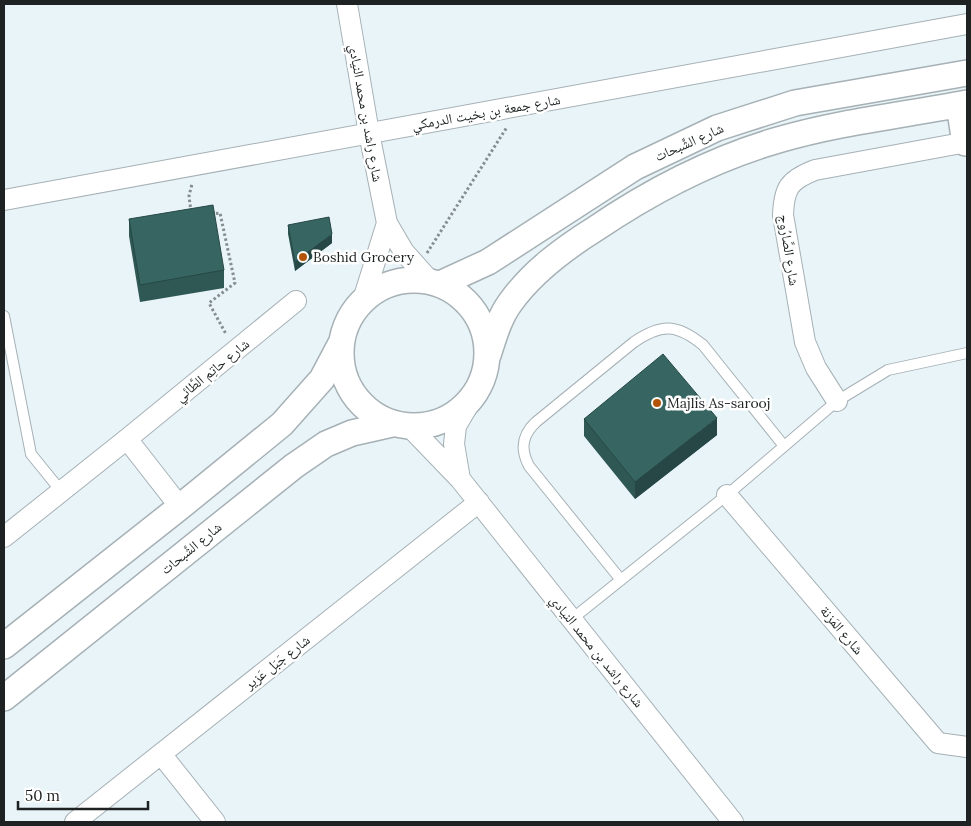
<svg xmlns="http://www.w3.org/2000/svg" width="971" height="826" viewBox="0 0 971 826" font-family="Lora,'Noto Naskh Arabic',serif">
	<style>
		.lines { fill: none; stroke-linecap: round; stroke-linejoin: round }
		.service-casing { stroke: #a6b1b6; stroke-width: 12 }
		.minor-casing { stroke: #a6b1b6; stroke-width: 22 }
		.tertiary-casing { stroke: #a6b1b6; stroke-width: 28 }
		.path { stroke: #858d90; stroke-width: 3; stroke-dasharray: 2.5 2.5; stroke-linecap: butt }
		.service { stroke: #fff; stroke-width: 10 }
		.minor { stroke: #fff; stroke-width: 20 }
		.tertiary { stroke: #fff; stroke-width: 25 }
		.wall { fill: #2f5854 }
		.shaded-wall { fill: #264745 }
		.building { fill: #376662; stroke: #264745 }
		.poi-dot { fill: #b25307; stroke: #fefffe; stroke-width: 2 }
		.labels { text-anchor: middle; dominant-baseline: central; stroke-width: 5; stroke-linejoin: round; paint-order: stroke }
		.street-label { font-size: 14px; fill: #1e2223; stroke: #fefffe }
		.poi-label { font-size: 14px; fill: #1e2223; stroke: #fefffe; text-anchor: start }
	</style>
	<rect width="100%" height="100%" fill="#e8f4f8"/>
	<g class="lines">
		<!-- service casing -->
		<g class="service-casing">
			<path id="service" d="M 4,316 L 31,454 L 61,491
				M 621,580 L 529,466 C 520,449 522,435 536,422 L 634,342 C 662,323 677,324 703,345 L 784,446
				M 572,619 L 727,495 L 837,401 L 888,370 L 967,353"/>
		</g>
		<!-- minor casing -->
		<g class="minor-casing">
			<path id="minor" d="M 347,4 L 369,133 L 387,223 L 404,252 L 430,281
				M 4,200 L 967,24
				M 363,300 L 387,223
				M 837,401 L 816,368 L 805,342 L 783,215 C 784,188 789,180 815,170 L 967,142
				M 409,426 L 460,479 L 733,822
				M 127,439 L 180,507
				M 460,479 L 454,444 L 456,426 L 472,399
				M 727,495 L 938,743 L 967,747
				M 4,537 L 127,439 L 296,301
				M 161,754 L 215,822
				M 75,822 L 479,502"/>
		</g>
		<!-- tertiary casing -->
		<g class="tertiary-casing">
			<path id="tertiary" d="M 959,105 L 965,143
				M341 353a73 73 0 1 1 146 0a73 73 0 1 1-146 0Z
				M 440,284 L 488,262 L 635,167 L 717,128 L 795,103 L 967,73
				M 488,355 C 494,337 499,318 510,303 C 532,272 563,249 595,229 C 651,191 713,159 778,140 C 839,122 904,115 967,103
				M 4,646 L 180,507 L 282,424 L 322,379 L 340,345
				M 4,698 L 294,466 L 326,444 L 352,433 L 392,424"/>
		</g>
		<!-- path -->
		<path class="path" d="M 191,212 L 189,196 L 192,184
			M 211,214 L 220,213 L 235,283 L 209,303 L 226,334
			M 427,253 L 507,127"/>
		<!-- service -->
		<use href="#service" class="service"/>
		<!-- minor -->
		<use href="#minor" class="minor"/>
		<!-- tertiary -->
		<use href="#tertiary" class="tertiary"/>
	</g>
	<!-- wall -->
	<path class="wall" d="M 129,219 L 224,270 L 224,288 L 140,302 L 129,236 Z
		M 288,225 L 332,243 L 295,271 L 288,234 Z
		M 584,419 L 717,435 L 635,499 L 584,436 Z"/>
	<!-- shaded-wall -->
	<path class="shaded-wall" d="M 332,234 L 332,243 L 295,271 L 295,262 Z
		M 717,418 L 717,435 L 635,499 L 635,482 Z"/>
	<!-- building -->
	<path class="building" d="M 213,205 L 224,270 L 140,285 L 129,219 Z
		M 329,217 L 332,234 L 295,262 L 288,225 Z
		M 663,354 L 717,418 L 635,482 L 584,419 Z"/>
	<!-- markers -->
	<g class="poi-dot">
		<circle cx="303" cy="257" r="5"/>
		<circle cx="657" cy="403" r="5"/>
	</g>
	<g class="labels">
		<!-- street labels -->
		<g class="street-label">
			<text transform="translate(486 112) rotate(-10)">شارع جمعة بن بخيت الدرمكي</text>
			<text transform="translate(366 113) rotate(80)">شارع راشد بن محمد النيادي</text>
			<text transform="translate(689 142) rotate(-24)">شارع الشَّبحات</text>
			<text transform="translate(789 250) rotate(81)">شارع الصَّارُوج</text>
			<text transform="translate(212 370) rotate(-39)">شارع حاتِم الطَّائي</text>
			<text transform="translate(191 548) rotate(-39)">شارع الشَّبحات</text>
			<text transform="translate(842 630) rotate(50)">شارع المَزنة</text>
			<text transform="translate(597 651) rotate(51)">شارع راشد بن محمد النيادي</text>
			<text transform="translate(277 662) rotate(-38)">شارع جَبَل عَزير</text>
		</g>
		<!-- poi labels -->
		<g class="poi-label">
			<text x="313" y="257">Boshid Grocery</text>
			<text x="667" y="403">Majlis As-sarooj</text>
		</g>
	</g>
	<!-- border -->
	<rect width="971" height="826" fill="none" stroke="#1e2223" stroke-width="10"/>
	<!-- scale -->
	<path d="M18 801v8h130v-8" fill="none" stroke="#1e2223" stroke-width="2.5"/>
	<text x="25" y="801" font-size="15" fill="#1e2223" stroke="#fefffe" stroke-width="4" paint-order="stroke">50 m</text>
</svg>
